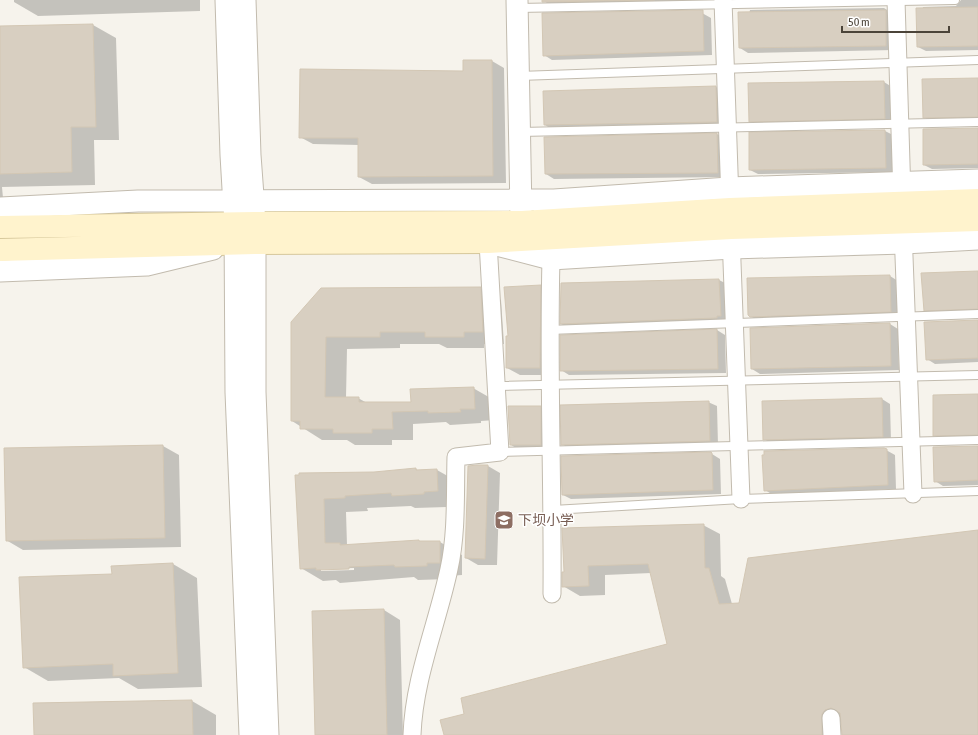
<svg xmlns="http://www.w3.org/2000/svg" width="978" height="735" viewBox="0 0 978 735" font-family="'Asap Condensed','Noto Sans SC',sans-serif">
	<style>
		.shadow { fill: #0003; fill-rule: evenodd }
		.building { fill: #d8cfc1; stroke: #d3c7b4 }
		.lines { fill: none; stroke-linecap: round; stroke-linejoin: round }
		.service-casing { stroke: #c2bbae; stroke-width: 10 }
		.minor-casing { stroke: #c2bbae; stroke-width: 19 }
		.tertiary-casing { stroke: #c2bbae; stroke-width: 23 }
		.secondary-casing { stroke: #d6c79b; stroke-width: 24 }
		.service { stroke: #fff; stroke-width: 8 }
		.minor { stroke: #fff; stroke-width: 17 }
		.tertiary { stroke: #fff; stroke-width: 21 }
		.secondary { stroke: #fff3cd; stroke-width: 22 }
		.labels { text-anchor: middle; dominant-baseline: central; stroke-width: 3; stroke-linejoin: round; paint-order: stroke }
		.education-label { font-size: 14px; fill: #785e54; stroke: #fff; text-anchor: start }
	</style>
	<rect width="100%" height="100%" fill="#f6f3ec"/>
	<!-- shadow -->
	<path class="shadow" d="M 14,0 L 200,0 L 200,11 L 38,16 L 14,2 Z
		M 543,0 L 701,0 L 701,3 L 551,6 Z
		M 978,0 L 978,50 L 926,51 L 918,47 L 923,7 L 956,6 L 961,0 Z
		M 884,8 L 892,13 L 894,50 L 748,53 L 740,48 L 750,10 Z
		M 702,13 L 711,18 L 712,55 L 552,60 L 544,55 Z
		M 93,25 L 116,38 L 119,140 L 94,140 L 95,185 L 2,187 L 3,198 L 0,198 L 0,27 Z
		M 492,61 L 504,68 L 506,183 L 372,184 L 359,177 L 359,145 L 313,144 L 300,137 Z
		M 978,79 L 978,121 L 932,122 L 924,117 Z
		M 884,82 L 892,87 L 893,122 L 758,126 L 750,121 L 749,84 Z
		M 716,87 L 724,92 L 725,126 L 553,130 L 545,125 L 544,92 Z
		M 978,129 L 978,168 L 932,169 L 924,165 Z
		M 885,131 L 893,135 L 894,172 L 758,174 L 750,170 Z
		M 717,134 L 725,139 L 726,177 L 554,179 L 546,174 Z
		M 978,272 L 978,313 L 933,315 L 925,310 Z
		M 890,276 L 898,281 L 899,316 L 759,321 L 750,316 Z
		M 719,280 L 727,284 L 729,320 L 569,328 L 561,324 L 562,284 Z
		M 540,286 L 553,293 L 552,375 L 520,375 L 507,368 L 509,337 Z
		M 480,288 L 501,300 L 504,344 L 484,344 L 484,348 L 447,348 L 439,344 L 400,344 L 400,348 L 347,349 L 346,398 L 358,398 L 367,403 L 412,403 L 473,388 L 494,400 L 495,420 L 481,421 L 481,423 L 450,425 L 446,422 L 413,424 L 413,440 L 392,440 L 392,445 L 355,445 L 347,440 L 322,440 L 292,421 L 292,322 Z
		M 978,321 L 978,362 L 935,364 L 927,359 Z
		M 890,324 L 898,329 L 899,370 L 760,374 L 752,369 Z
		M 717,330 L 725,335 L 726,373 L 569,375 L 561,370 Z
		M 978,395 L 978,439 L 942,440 L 934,435 Z
		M 882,399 L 890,404 L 891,441 L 772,444 L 764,439 Z
		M 708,402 L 717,406 L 718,445 L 570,449 L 562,444 Z
		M 540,407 L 553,414 L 553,452 L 523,452 L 511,445 Z
		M 163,446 L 179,455 L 181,547 L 23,550 L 6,540 Z
		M 978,447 L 978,485 L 943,486 L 935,481 Z
		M 886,450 L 895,455 L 896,489 L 773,495 L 765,490 Z
		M 712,454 L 720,459 L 721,494 L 571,499 L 563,495 Z
		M 488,466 L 500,473 L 497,565 L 478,565 L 466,558 Z
		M 416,469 L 419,471 L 437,470 L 460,483 L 461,504 L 447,504 L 447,507 L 415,508 L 411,506 L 367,508 L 368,511 L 346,512 L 347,545 L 440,542 L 462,555 L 462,575 L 449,576 L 449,579 L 418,580 L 414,577 L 340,583 L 336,580 L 323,581 L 301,568 L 296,476 L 374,473 ZM 354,568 L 354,570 L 321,571 L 321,569 Z
		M 703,525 L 720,534 L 721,576 L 725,579 L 732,604 L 739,604 L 978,531 L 978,735 L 842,735 L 842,720 L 839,723 L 838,735 L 445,735 L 465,715 L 668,644 L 651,573 L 605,575 L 605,595 L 580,596 L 563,586 L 563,573 Z
		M 173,564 L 197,578 L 202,687 L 138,689 L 119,678 L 48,681 L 24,667 L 113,575 L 112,567 Z
		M 384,610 L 400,620 L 403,735 L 316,735 Z
		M 192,701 L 216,715 L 216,735 L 35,735 L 34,704 Z"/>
	<!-- building -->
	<path class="building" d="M 542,0 L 655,0 L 542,2 Z
		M 978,7 L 978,46 L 917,47 L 916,8 Z
		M 703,10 L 704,51 L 543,56 L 542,13 Z
		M 886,10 L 886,46 L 739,48 L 738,12 Z
		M 93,24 L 96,127 L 71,127 L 72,172 L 0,174 L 0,26 Z
		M 463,60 L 492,60 L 493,176 L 358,177 L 358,138 L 299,138 L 300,69 L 463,71 Z
		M 978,78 L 978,117 L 923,118 L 922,79 Z
		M 884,81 L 885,119 L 749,122 L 748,83 Z
		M 716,86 L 717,122 L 544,125 L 543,91 Z
		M 978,128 L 978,164 L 923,165 L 923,129 Z
		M 885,130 L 886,168 L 749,170 L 749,132 Z
		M 717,133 L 718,173 L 545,174 L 544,137 Z
		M 978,271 L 978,309 L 924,311 L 921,273 Z
		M 890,275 L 891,312 L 750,317 L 748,315 L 747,278 Z
		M 719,279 L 721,316 L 717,316 L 717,318 L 560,324 L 561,283 Z
		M 541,285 L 540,368 L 506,368 L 506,336 L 508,336 L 504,287 Z
		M 481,287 L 483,332 L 464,332 L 464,337 L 425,337 L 425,332 L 380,332 L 380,337 L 326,337 L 325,397 L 359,397 L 359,402 L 411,402 L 410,389 L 474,387 L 475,409 L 460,409 L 461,412 L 428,413 L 428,411 L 392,412 L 393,429 L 372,429 L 372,433 L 333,433 L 333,429 L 300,429 L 300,421 L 291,421 L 291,322 L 321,288 Z
		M 978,320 L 978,358 L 926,360 L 924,322 Z
		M 890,323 L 891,366 L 751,369 L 750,328 Z
		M 717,329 L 718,369 L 560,371 L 560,335 Z
		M 978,394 L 978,435 L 933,436 L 933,395 Z
		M 882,398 L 883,437 L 763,440 L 762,401 Z
		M 709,401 L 710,441 L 561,445 L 560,405 Z
		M 508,406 L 541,406 L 541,445 L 510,445 Z
		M 163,445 L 165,538 L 6,541 L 4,448 Z
		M 978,446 L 978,480 L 934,482 L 933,447 Z
		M 884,448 L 887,449 L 888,485 L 764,491 L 762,455 L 764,455 L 764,451 Z
		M 711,452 L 712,453 L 713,490 L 562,495 L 561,456 Z
		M 477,465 L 488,465 L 485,559 L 465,558 L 468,466 Z
		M 416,468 L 416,470 L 437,469 L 438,491 L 424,492 L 424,494 L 392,496 L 391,493 L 345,496 L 345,498 L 324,499 L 325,543 L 340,543 L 340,545 L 419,540 L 419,541 L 440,541 L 440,563 L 427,563 L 427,566 L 395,567 L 394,565 L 349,567 L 349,569 L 316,570 L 316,568 L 300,569 L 295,475 L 299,475 L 299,473 L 374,472 Z
		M 704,524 L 705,568 L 709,568 L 719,604 L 739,603 L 748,558 L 978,530 L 978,735 L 842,735 L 840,713 L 831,708 L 825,710 L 822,714 L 822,735 L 444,735 L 440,720 L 464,714 L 461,698 L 667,644 L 648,564 L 588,566 L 589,586 L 562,587 L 562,572 L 564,572 L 562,528 Z
		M 173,563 L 178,673 L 113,676 L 113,664 L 23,668 L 19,577 L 112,574 L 111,566 Z
		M 384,609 L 387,735 L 315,735 L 312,611 Z
		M 192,700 L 193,735 L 34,735 L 33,703 Z"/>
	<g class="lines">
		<!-- service casing -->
		<g class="service-casing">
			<path id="service" d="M 518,8 L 955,0
				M 519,76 L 978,60
				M 520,132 L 978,122
				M 549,330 L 978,314
				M 497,386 L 978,375
				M 500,452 L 978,440
				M 553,510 L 741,499 L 978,491"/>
		</g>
		<!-- minor casing -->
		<g class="minor-casing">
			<path id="minor" d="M 723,0 L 730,200
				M 896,0 L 902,196
				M 903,230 L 913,494
				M 731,236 L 741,499
				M 551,259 C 548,371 553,482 552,594
				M 831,718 L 832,735
				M 412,735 C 414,678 437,625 449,569 C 457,533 455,494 456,457 L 500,452 L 488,242"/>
		</g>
		<!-- tertiary casing -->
		<g class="tertiary-casing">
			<path id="tertiary" d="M 226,0 L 231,155 L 235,223 L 236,392 L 250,735
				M 245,0 L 250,155 L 255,223 L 255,392 L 268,735
				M 517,0 L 521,213
				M 542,204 L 554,200 L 729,188 L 978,180
				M 0,208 L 138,201 L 554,200
				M 493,244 L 551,259 L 732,248 L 904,243 L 978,239
				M 0,271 L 147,265 L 213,249"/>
		</g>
		<!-- secondary casing -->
		<g class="secondary-casing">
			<path id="secondary" d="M 0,227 L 255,223 L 522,222 L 730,209 L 978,200
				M 0,250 L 255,243 L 488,242 L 731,228 L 978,220"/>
		</g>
		<!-- service -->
		<use href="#service" class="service"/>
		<!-- minor -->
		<use href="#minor" class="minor"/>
		<!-- tertiary -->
		<use href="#tertiary" class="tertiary"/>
		<!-- secondary -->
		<use href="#secondary" class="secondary"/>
	</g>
	<!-- icons -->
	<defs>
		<g id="school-square" transform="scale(1)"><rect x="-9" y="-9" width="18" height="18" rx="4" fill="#8d6e63" stroke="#fff"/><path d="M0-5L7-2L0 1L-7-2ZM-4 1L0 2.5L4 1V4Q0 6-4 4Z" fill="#fff"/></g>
	</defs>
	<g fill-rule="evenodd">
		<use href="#school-square" x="504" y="520"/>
	</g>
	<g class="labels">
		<!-- education labels -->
		<g class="education-label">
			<text x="518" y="520">下坝小学</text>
		</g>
	</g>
	<!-- scale -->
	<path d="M842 26v6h107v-6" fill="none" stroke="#4b4439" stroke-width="2"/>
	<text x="848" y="26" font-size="12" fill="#4b4439" stroke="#ffffff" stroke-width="3" paint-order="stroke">50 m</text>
</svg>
